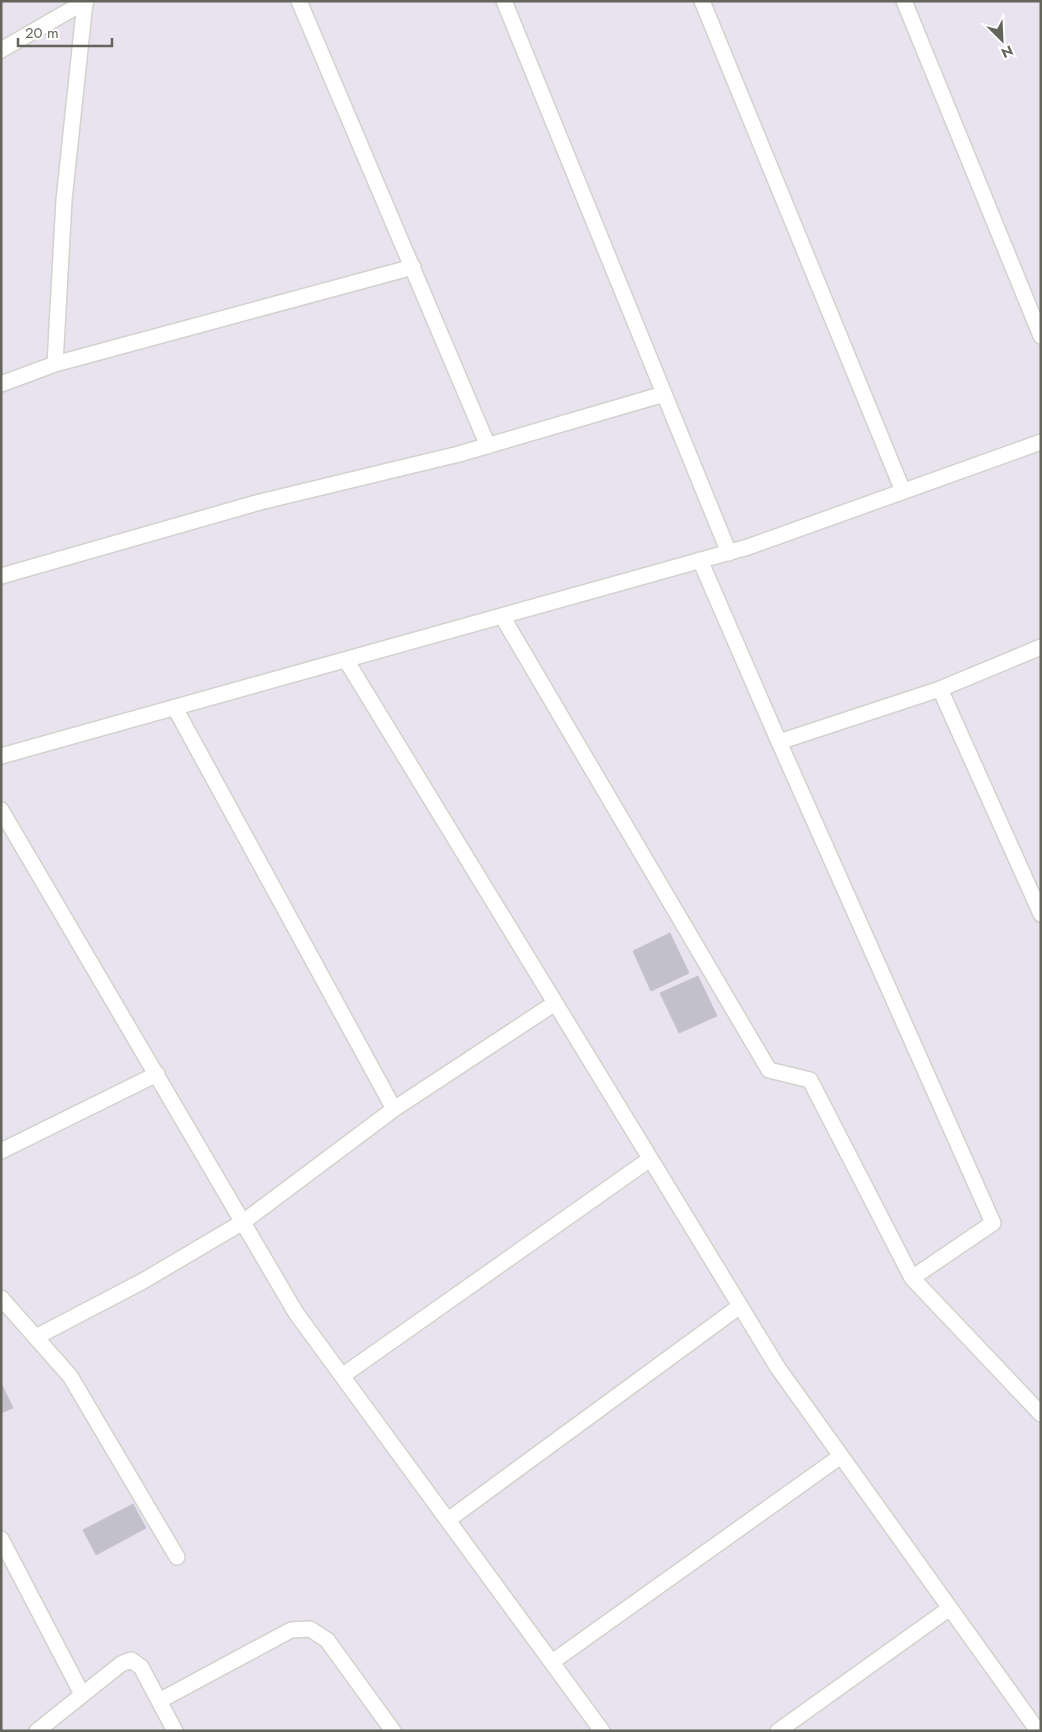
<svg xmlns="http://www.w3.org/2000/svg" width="1042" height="1732" viewBox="0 0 1042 1732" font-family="Jost,sans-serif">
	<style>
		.building { fill: #c2c0ca; stroke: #c7c1d5 }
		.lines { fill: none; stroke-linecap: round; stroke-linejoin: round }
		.minor-casing { stroke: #d1d3cc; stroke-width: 18 }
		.minor { stroke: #fff; stroke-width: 15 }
	</style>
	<rect width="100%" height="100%" fill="#e8e3ef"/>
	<!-- building -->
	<path class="building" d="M 670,933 L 689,973 L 651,991 L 633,951 Z
		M 698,976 L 717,1016 L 679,1033 L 660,993 Z
		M 1,1383 L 13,1408 L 1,1413 Z
		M 133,1504 L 146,1528 L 96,1555 L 83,1530 Z"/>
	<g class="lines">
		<!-- minor casing -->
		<g class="minor-casing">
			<path id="minor" d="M 299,1 L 488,446
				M 504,1 L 729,553
				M 702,1 L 903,491
				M 904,1 L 1041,336
				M 1,50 L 86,1
				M 55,364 L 64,200 L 85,2
				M 1,384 L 55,364 L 413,267
				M 700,560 L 779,742
				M 1,576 L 260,502 L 459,454 L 664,394
				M 502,616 L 769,1070 L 810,1080 L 912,1278 L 993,1223 L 779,742 L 940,689 L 1041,914
				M 346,660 L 778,1368 L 1038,1731
				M 940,689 L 1041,647
				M 175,708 L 394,1109
				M 1,756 L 748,547 L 1041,442
				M 1,810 L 296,1313 L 602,1731
				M 1,1151 L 157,1074
				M 912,1278 L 1041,1414
				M 1,1298 L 70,1376 L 177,1557
				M 36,1337 L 143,1281 L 243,1222 L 394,1109 L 555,1003
				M 342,1376 L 650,1159
				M 448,1520 L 740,1306
				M 1,1539 L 82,1694
				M 552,1662 L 841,1456
				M 37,1731 L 121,1664 L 131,1660 L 141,1667 L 159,1701
				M 175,1731 L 159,1701 L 291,1630 L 310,1629 L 327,1640 L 393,1731
				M 778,1731 L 950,1608"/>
		</g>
		<!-- minor -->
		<use href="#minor" class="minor"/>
	</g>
	<!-- border -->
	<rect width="1042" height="1732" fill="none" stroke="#63655b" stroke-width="5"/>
	<!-- north arrow -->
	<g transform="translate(1002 40) rotate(156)" stroke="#ffffff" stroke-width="4" paint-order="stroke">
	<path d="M0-4L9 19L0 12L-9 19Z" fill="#63655b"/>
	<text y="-8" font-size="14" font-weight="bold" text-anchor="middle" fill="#63655b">N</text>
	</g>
	<!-- scale -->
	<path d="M18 38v8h94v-8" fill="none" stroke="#63655b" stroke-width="2.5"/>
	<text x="25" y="38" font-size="15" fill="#63655b" stroke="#ffffff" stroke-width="4" paint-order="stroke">20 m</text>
</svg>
